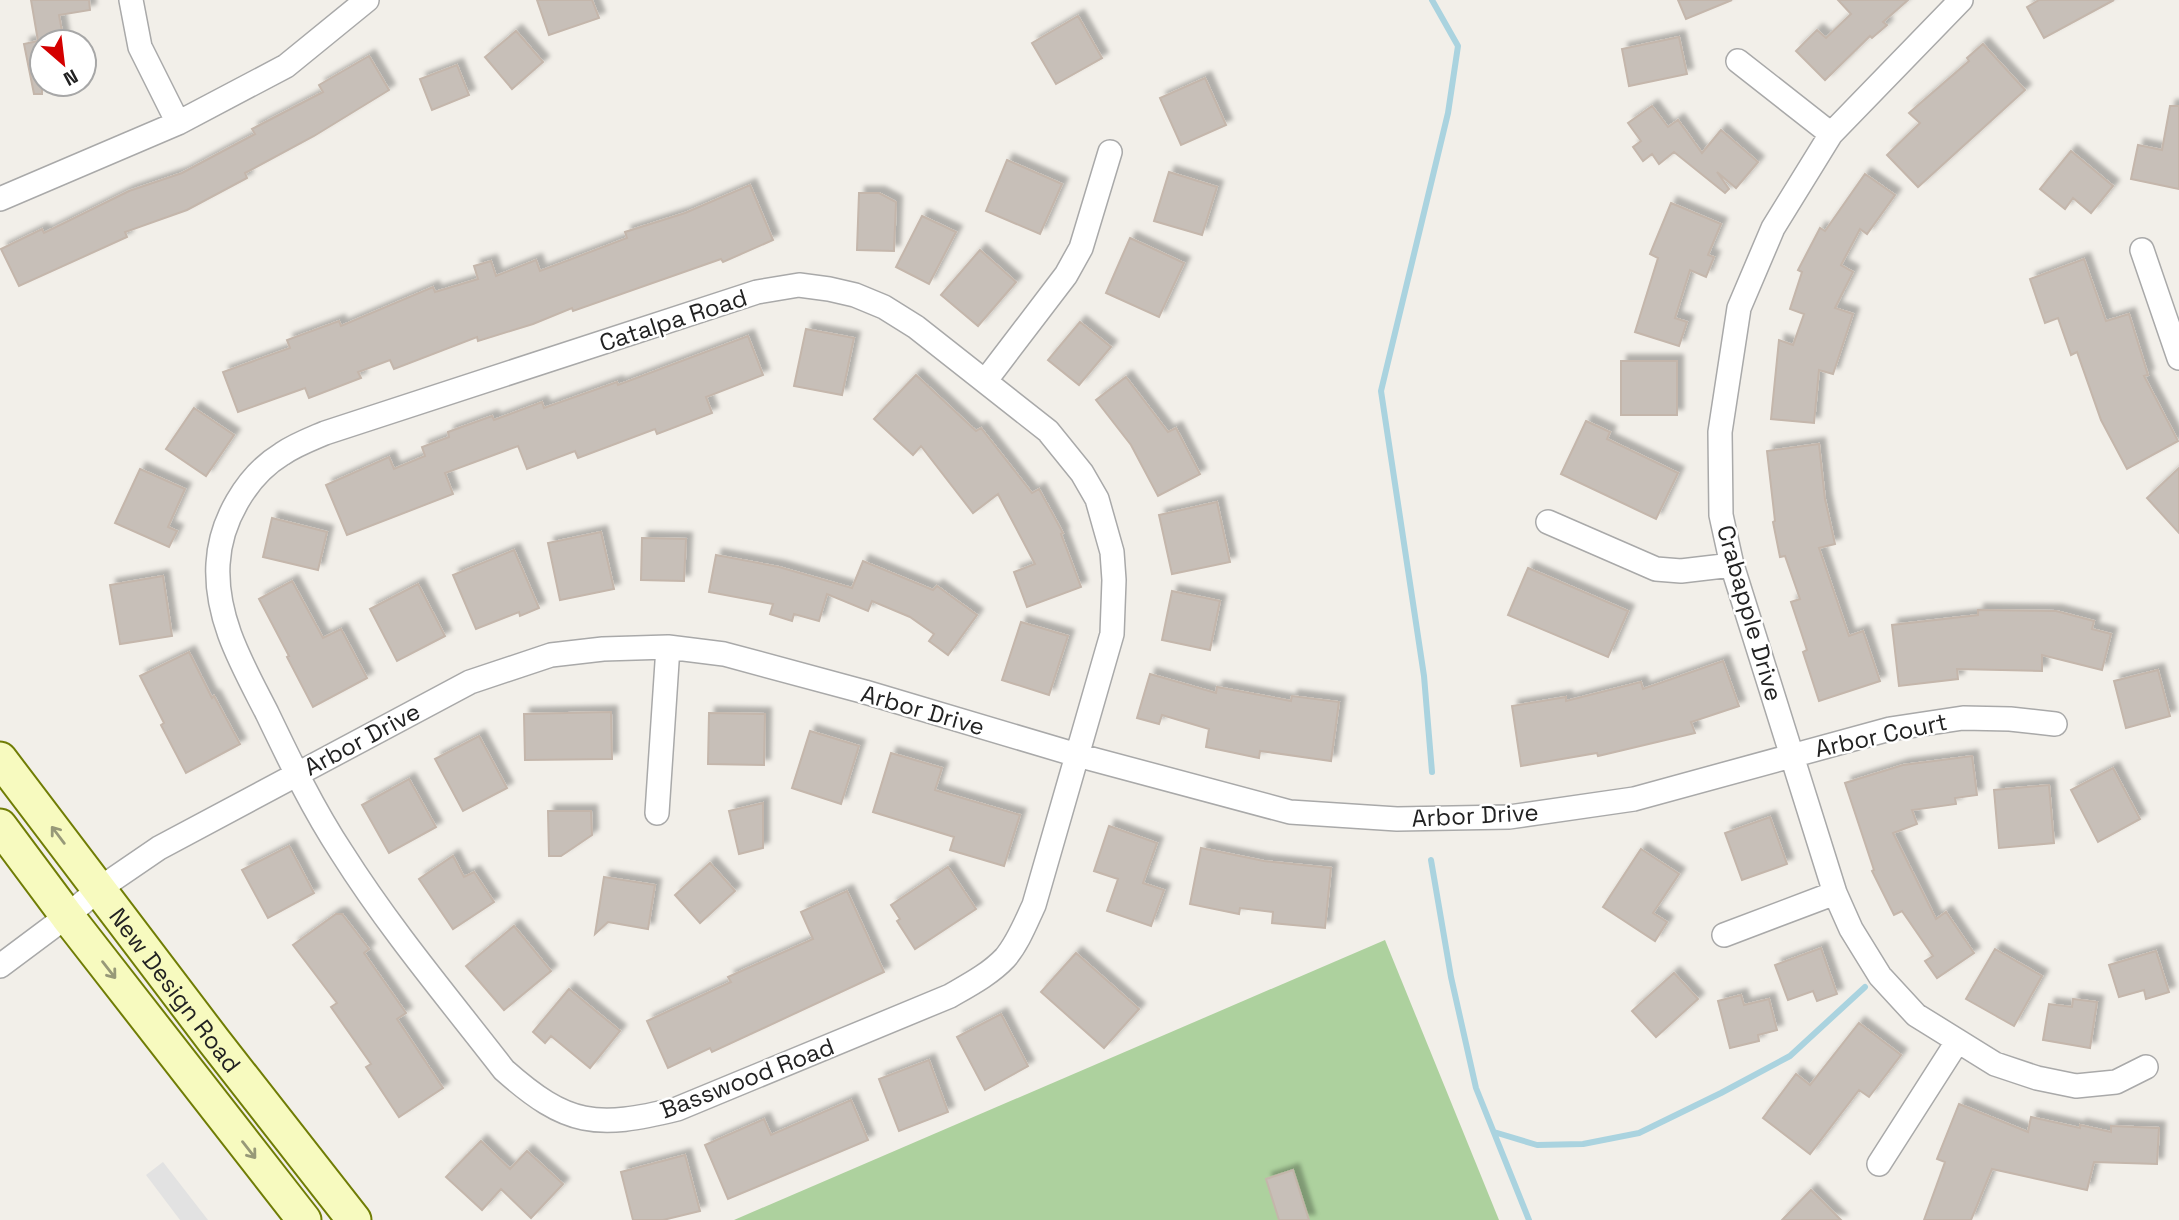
<svg xmlns="http://www.w3.org/2000/svg" width="2179" height="1220" viewBox="0 0 2179 1220" font-family="'Space Grotesk',sans-serif">
	<style>
		.forest { fill: #add19e }
		.parking { fill: #e2e2e2 }
		.lines { fill: none; stroke-linecap: round; stroke-linejoin: round }
		.stream { stroke: #aad3df; stroke-width: 6 }
		.building { fill: #c7bfb8; stroke: #c4b6ab; stroke-width: 2; filter: url(#shadow) }
		.street-casing { stroke: #a9a9a9; stroke-width: 26 }
		.secondary-casing { stroke: #707d05; stroke-width: 37 }
		.street { stroke: #fff; stroke-width: 23 }
		.secondary { stroke: #f7fabf; stroke-width: 33 }
		.oneway { stroke: #979978 }
		.labels { text-anchor: middle; dominant-baseline: central; stroke-width: 5; stroke-linejoin: round; paint-order: stroke }
		.street-label { font-size: 24px; fill: #222; stroke: #fff }
	</style>
	<defs>
		<filter id="shadow"><feDropShadow dx="6" dy="-6" stdDeviation="2" flood-color="#0004"/></filter>
	</defs>
	<rect width="100%" height="100%" fill="#f2efe9"/>
	<!-- forest -->
	<path class="forest" d="M 1385,940 L 1499,1220 L 734,1220 Z"/>
	<!-- parking -->
	<path class="parking" d="M 163,1162 L 208,1220 L 180,1220 L 146,1175 Z"/>
	<g class="lines">
		<!-- stream -->
		<path class="stream" d="M 1432,772 L 1424,676 L 1381,391 L 1448,113 L 1458,46 L 1432,0
			M 1431,860 L 1451,977 L 1476,1088 L 1529,1220
			M 1494,1132 L 1537,1145 L 1583,1144 L 1639,1133 L 1721,1093 L 1790,1056 L 1865,987"/>
	</g>
	<!-- building -->
	<path class="building" d="M 31,0 L 89,0 L 90,10 L 59,15 L 64,42 L 42,42 L 42,94 L 34,94 L 24,44 L 38,41 Z
		M 537,0 L 592,0 L 599,18 L 549,35 Z
		M 1678,0 L 1732,0 L 1686,19 Z
		M 1838,0 L 1908,0 L 1883,22 L 1887,25 L 1872,38 L 1870,36 L 1825,80 L 1796,51 L 1817,30 L 1826,38 L 1851,14 Z
		M 2039,0 L 2114,0 L 2044,38 L 2027,7 Z
		M 1078,16 L 1102,58 L 1056,84 L 1032,43 Z
		M 516,31 L 543,62 L 512,89 L 485,57 Z
		M 1679,37 L 1687,74 L 1629,86 L 1622,49 Z
		M 1983,44 L 2025,90 L 1918,187 L 1887,155 L 1920,123 L 1909,113 L 1969,61 L 1967,58 Z
		M 369,56 L 389,90 L 314,136 L 245,173 L 247,178 L 187,210 L 125,232 L 127,237 L 19,286 L 1,249 L 42,229 L 44,233 L 129,191 L 182,173 L 255,134 L 252,129 L 323,92 L 319,85 Z
		M 457,65 L 469,95 L 432,110 L 420,79 Z
		M 1205,78 L 1226,125 L 1181,145 L 1160,98 Z
		M 1652,106 L 1668,127 L 1678,120 L 1702,153 L 1721,130 L 1758,162 L 1736,188 L 1717,172 L 1729,189 L 1725,193 L 1674,152 L 1659,164 L 1652,154 L 1643,161 L 1633,147 L 1641,141 L 1628,123 Z
		M 2170,106 L 2179,106 L 2179,189 L 2131,179 L 2138,145 L 2162,150 Z
		M 2071,151 L 2113,186 L 2091,213 L 2073,198 L 2065,209 L 2040,189 Z
		M 1007,160 L 1062,184 L 1040,234 L 986,211 Z
		M 1169,172 L 1217,187 L 1202,235 L 1154,221 Z
		M 1865,174 L 1895,195 L 1867,234 L 1860,229 L 1841,265 L 1853,272 L 1835,308 L 1853,314 L 1833,374 L 1819,370 L 1814,423 L 1771,419 L 1779,340 L 1793,345 L 1804,314 L 1790,309 L 1802,272 L 1798,270 L 1820,228 L 1825,231 Z
		M 750,185 L 773,240 L 723,262 L 721,259 L 573,311 L 572,308 L 533,324 L 478,341 L 477,337 L 394,369 L 390,360 L 358,372 L 361,378 L 309,398 L 305,388 L 238,412 L 223,372 L 290,348 L 287,340 L 339,321 L 341,326 L 433,287 L 435,292 L 478,279 L 474,266 L 491,261 L 496,276 L 536,260 L 540,271 L 627,238 L 625,232 L 685,213 Z
		M 859,193 L 879,193 L 896,202 L 894,251 L 857,250 Z
		M 1671,203 L 1721,224 L 1708,255 L 1714,257 L 1706,277 L 1690,270 L 1675,318 L 1687,322 L 1679,346 L 1635,332 L 1658,258 L 1650,254 Z
		M 922,216 L 956,232 L 929,284 L 896,267 Z
		M 1130,238 L 1184,263 L 1159,317 L 1106,293 Z
		M 980,250 L 1016,282 L 978,326 L 941,295 Z
		M 2084,259 L 2106,321 L 2129,314 L 2148,375 L 2144,376 L 2178,441 L 2127,469 L 2101,420 L 2077,352 L 2071,355 L 2058,318 L 2045,323 L 2030,279 Z
		M 1080,322 L 1111,347 L 1079,385 L 1048,360 Z
		M 806,329 L 854,338 L 842,395 L 794,386 Z
		M 748,336 L 763,375 L 706,397 L 712,413 L 657,434 L 655,429 L 578,458 L 575,451 L 527,469 L 518,446 L 445,473 L 453,494 L 347,535 L 326,485 L 389,457 L 394,469 L 425,456 L 422,447 L 449,437 L 448,432 L 492,416 L 494,420 L 542,402 L 544,408 L 617,382 L 618,385 Z
		M 1621,361 L 1677,361 L 1677,415 L 1621,415 Z
		M 916,375 L 976,431 L 981,428 L 1032,493 L 1039,489 L 1063,533 L 1061,534 L 1081,587 L 1027,607 L 1014,572 L 1035,564 L 998,494 L 973,513 L 921,446 L 913,455 L 874,419 Z
		M 1126,377 L 1168,432 L 1176,428 L 1200,474 L 1158,496 L 1131,445 L 1096,400 Z
		M 194,408 L 234,435 L 206,476 L 166,449 Z
		M 1586,421 L 1610,432 L 1607,439 L 1678,473 L 1656,519 L 1561,474 Z
		M 1819,444 L 1825,499 L 1835,544 L 1819,548 L 1849,636 L 1863,631 L 1880,681 L 1819,701 L 1803,652 L 1807,650 L 1791,602 L 1800,599 L 1785,556 L 1780,557 L 1773,522 L 1775,521 L 1767,451 Z
		M 2179,468 L 2179,533 L 2147,498 Z
		M 140,469 L 185,489 L 168,527 L 177,531 L 169,547 L 115,523 Z
		M 1217,502 L 1230,562 L 1172,574 L 1159,515 Z
		M 272,518 L 327,532 L 318,570 L 263,557 Z
		M 601,532 L 614,589 L 560,600 L 548,543 Z
		M 642,538 L 686,539 L 684,581 L 641,580 Z
		M 514,550 L 539,608 L 520,616 L 519,612 L 476,629 L 453,575 Z
		M 716,555 L 779,567 L 852,588 L 863,561 L 933,590 L 937,586 L 977,615 L 948,655 L 929,641 L 934,634 L 910,617 L 872,601 L 868,611 L 827,594 L 819,621 L 794,614 L 792,621 L 770,614 L 773,604 L 709,592 Z
		M 1528,568 L 1628,611 L 1608,657 L 1508,615 Z
		M 163,576 L 172,636 L 120,644 L 110,585 Z
		M 292,581 L 323,638 L 341,629 L 367,678 L 313,707 L 287,657 L 289,656 L 259,599 Z
		M 418,584 L 445,636 L 397,661 L 370,609 Z
		M 1172,591 L 1220,601 L 1210,650 L 1162,640 Z
		M 1978,610 L 2056,611 L 2094,621 L 2092,629 L 2111,634 L 2102,670 L 2042,655 L 2042,671 L 1957,669 L 1958,679 L 1899,686 L 1892,625 L 1978,615 Z
		M 1021,622 L 1068,636 L 1049,695 L 1002,680 Z
		M 189,652 L 212,698 L 214,696 L 240,744 L 186,773 L 161,725 L 164,723 L 140,676 Z
		M 1723,661 L 1739,706 L 1691,722 L 1695,733 L 1598,756 L 1597,753 L 1521,766 L 1512,706 L 1566,697 L 1566,701 L 1641,682 L 1643,689 Z
		M 2158,670 L 2170,716 L 2126,728 L 2114,681 Z
		M 1150,674 L 1216,693 L 1217,687 L 1291,701 L 1292,696 L 1339,702 L 1331,761 L 1260,751 L 1259,758 L 1206,747 L 1209,729 L 1162,715 L 1159,724 L 1137,718 Z
		M 611,712 L 612,759 L 525,760 L 524,714 Z
		M 709,713 L 765,714 L 764,765 L 708,764 Z
		M 810,731 L 859,746 L 841,804 L 792,788 Z
		M 479,736 L 507,788 L 463,811 L 435,759 Z
		M 891,753 L 942,768 L 935,790 L 1020,815 L 1004,866 L 950,850 L 954,837 L 873,812 Z
		M 1972,756 L 1977,795 L 1955,798 L 1956,804 L 1912,810 L 1917,824 L 1893,833 L 1936,919 L 1946,912 L 1974,953 L 1937,978 L 1925,961 L 1933,956 L 1902,911 L 1894,915 L 1872,871 L 1874,870 L 1845,783 L 1903,765 Z
		M 2113,768 L 2140,819 L 2098,842 L 2071,790 Z
		M 409,779 L 436,827 L 389,853 L 362,805 Z
		M 2049,785 L 2054,843 L 1999,848 L 1994,790 Z
		M 763,803 L 763,848 L 739,854 L 729,811 Z
		M 548,811 L 591,811 L 592,835 L 561,856 L 549,856 Z
		M 1770,817 L 1787,864 L 1742,880 L 1725,833 Z
		M 1109,826 L 1157,843 L 1143,883 L 1164,890 L 1151,926 L 1107,911 L 1118,879 L 1094,871 Z
		M 289,846 L 314,893 L 268,918 L 242,870 Z
		M 1201,848 L 1264,861 L 1331,868 L 1325,928 L 1272,923 L 1273,912 L 1240,908 L 1239,914 L 1190,904 Z
		M 1641,849 L 1679,874 L 1653,913 L 1667,922 L 1655,941 L 1603,907 Z
		M 453,856 L 464,877 L 474,872 L 494,902 L 453,929 L 419,879 Z
		M 710,863 L 735,891 L 700,923 L 675,895 Z
		M 948,867 L 976,909 L 915,949 L 897,921 L 900,919 L 891,905 Z
		M 604,877 L 655,885 L 648,929 L 608,922 L 595,934 Z
		M 847,891 L 884,972 L 712,1052 L 710,1048 L 668,1068 L 647,1021 L 731,982 L 728,977 L 813,939 L 801,912 Z
		M 336,914 L 342,914 L 369,949 L 364,953 L 406,1013 L 397,1019 L 443,1088 L 399,1117 L 366,1067 L 371,1064 L 331,1007 L 337,1003 L 293,945 Z
		M 514,926 L 551,971 L 504,1010 L 466,966 Z
		M 1821,948 L 1837,994 L 1817,1001 L 1813,991 L 1788,1000 L 1775,965 Z
		M 1995,949 L 2042,976 L 2014,1026 L 1966,999 Z
		M 2156,951 L 2169,992 L 2146,999 L 2144,990 L 2119,997 L 2109,965 Z
		M 1076,953 L 1139,1009 L 1104,1048 L 1041,992 Z
		M 1674,973 L 1698,999 L 1656,1037 L 1632,1011 Z
		M 569,989 L 620,1031 L 590,1068 L 551,1036 L 545,1043 L 533,1032 Z
		M 1741,995 L 1744,1005 L 1769,999 L 1777,1030 L 1758,1035 L 1759,1041 L 1730,1048 L 1718,1001 Z
		M 2073,999 L 2097,1002 L 2090,1048 L 2043,1040 L 2049,1004 L 2072,1007 Z
		M 1001,1014 L 1028,1066 L 985,1090 L 957,1037 Z
		M 1859,1023 L 1901,1055 L 1869,1097 L 1859,1090 L 1810,1154 L 1763,1118 L 1796,1074 L 1810,1085 Z
		M 929,1060 L 948,1112 L 899,1131 L 879,1079 Z
		M 851,1100 L 868,1140 L 728,1199 L 705,1145 L 764,1119 L 771,1135 Z
		M 1959,1104 L 2028,1132 L 2031,1117 L 2080,1128 L 2080,1125 L 2111,1132 L 2111,1126 L 2159,1128 L 2157,1164 L 2094,1162 L 2087,1190 L 1992,1169 L 1971,1220 L 1924,1220 L 1945,1162 L 1937,1159 Z
		M 481,1141 L 510,1169 L 527,1151 L 563,1184 L 531,1218 L 501,1189 L 482,1210 L 446,1177 Z
		M 685,1155 L 700,1211 L 663,1220 L 633,1220 L 621,1172 Z
		M 1293,1170 L 1309,1220 L 1279,1220 L 1266,1179 Z
		M 1811,1190 L 1841,1220 L 1782,1220 Z"/>
	<g class="lines">
		<!-- street casing -->
		<g class="street-casing">
			<path id="street" d="M 131,0 L 140,47 L 178,123
				M 1961,0 L 1831,134 L 1773,228 L 1739,308 L 1720,432 L 1721,515 L 1732,565 L 1835,893 L 1851,929 L 1880,976 L 1916,1015 L 1995,1064 L 2037,1078 L 2076,1086 L 2116,1082 L 2146,1067
				M 1738,61 L 1831,134
				M 0,199 L 178,123 L 286,66 L 367,0
				M 2142,250 L 2179,358
				M 799,285 L 829,289 L 855,295 L 884,307 L 916,327 L 1048,431 L 1082,473 L 1097,499 L 1112,552 L 1114,580 L 1112,634 L 1034,905 C 1026,922 1018,943 1005,958 C 990,974 969,985 950,996 L 677,1109 C 596,1129 567,1126 504,1070 C 449,999 390,929 342,853 C 313,809 290,761 267,713 C 243,666 215,619 218,564 C 220,522 246,476 282,454 C 295,445 311,439 325,433 L 757,292 Z
				M 986,380 L 1066,275 L 1081,248 L 1110,152
				M 1548,522 L 1656,569 L 1681,571 L 1732,565
				M 657,813 L 668,647
				M 1724,935 L 1835,893
				M 0,966 L 67,916 L 99,889 L 159,848 L 470,682 L 551,655 L 603,649 L 668,647 L 724,654 L 865,692 L 1077,755 L 1290,812 L 1397,819 L 1509,817 L 1634,799 L 1890,729 L 1963,718 L 2010,719 L 2055,724
				M 1879,1164 L 1957,1042"/>
		</g>
		<!-- secondary casing -->
		<g class="secondary-casing">
			<g id="secondary">
				<path id="s1" d="M 0,759 L 214,1041 L 354,1220"/>
				<path d="M 0,826 L 67,916 L 304,1220"/>
			</g>
		</g>
		<!-- street -->
		<use href="#street" class="street"/>
		<!-- secondary -->
		<use href="#secondary" class="secondary"/>
	</g>
	<!-- one-way arrows -->
	<defs><path id="oneway-shaft" d="M-6 0H5M1.5-3L5.5 0L1.5 3" fill="none" stroke-width="1.6" stroke-linecap="round" stroke-linejoin="round" transform="scale(1.75)"/></defs>
	<g class="oneway">
		<use href="#oneway-shaft" transform="translate(58 835) rotate(-127)"/>
		<use href="#oneway-shaft" transform="translate(109 970) rotate(52)"/>
		<use href="#oneway-shaft" transform="translate(249 1150) rotate(52)"/>
	</g>
	<g class="labels">
		<!-- street labels -->
		<g class="street-label">
			<text transform="translate(673 320) rotate(-18)">Catalpa Road</text>
			<text transform="translate(1750 613) rotate(74)">Crabapple Drive</text>
			<text transform="translate(923 710) rotate(16)">Arbor Drive</text>
			<text transform="translate(1881 735) rotate(-12)">Arbor Court</text>
			<text transform="translate(362 739) rotate(-28)">Arbor Drive</text>
			<text transform="translate(1475 815) rotate(-3)">Arbor Drive</text>
			<text stroke="none"><textPath href="#s1" startOffset="290">New Design Road</textPath></text>
			<text transform="translate(747 1078) rotate(-21)">Basswood Road</text>
		</g>
	</g>
	<!-- north arrow -->
	<g transform="translate(63 63) rotate(152)"><circle r="33" fill="#ffffff" stroke="#a7a7a7" stroke-width="2"/>
	<path d="M0-5L12 26L0 18L-12 26Z" fill="#d40000"/>
	<text y="-10" font-size="19" font-weight="bold" text-anchor="middle" fill="#222222">N</text>
	</g>
</svg>
